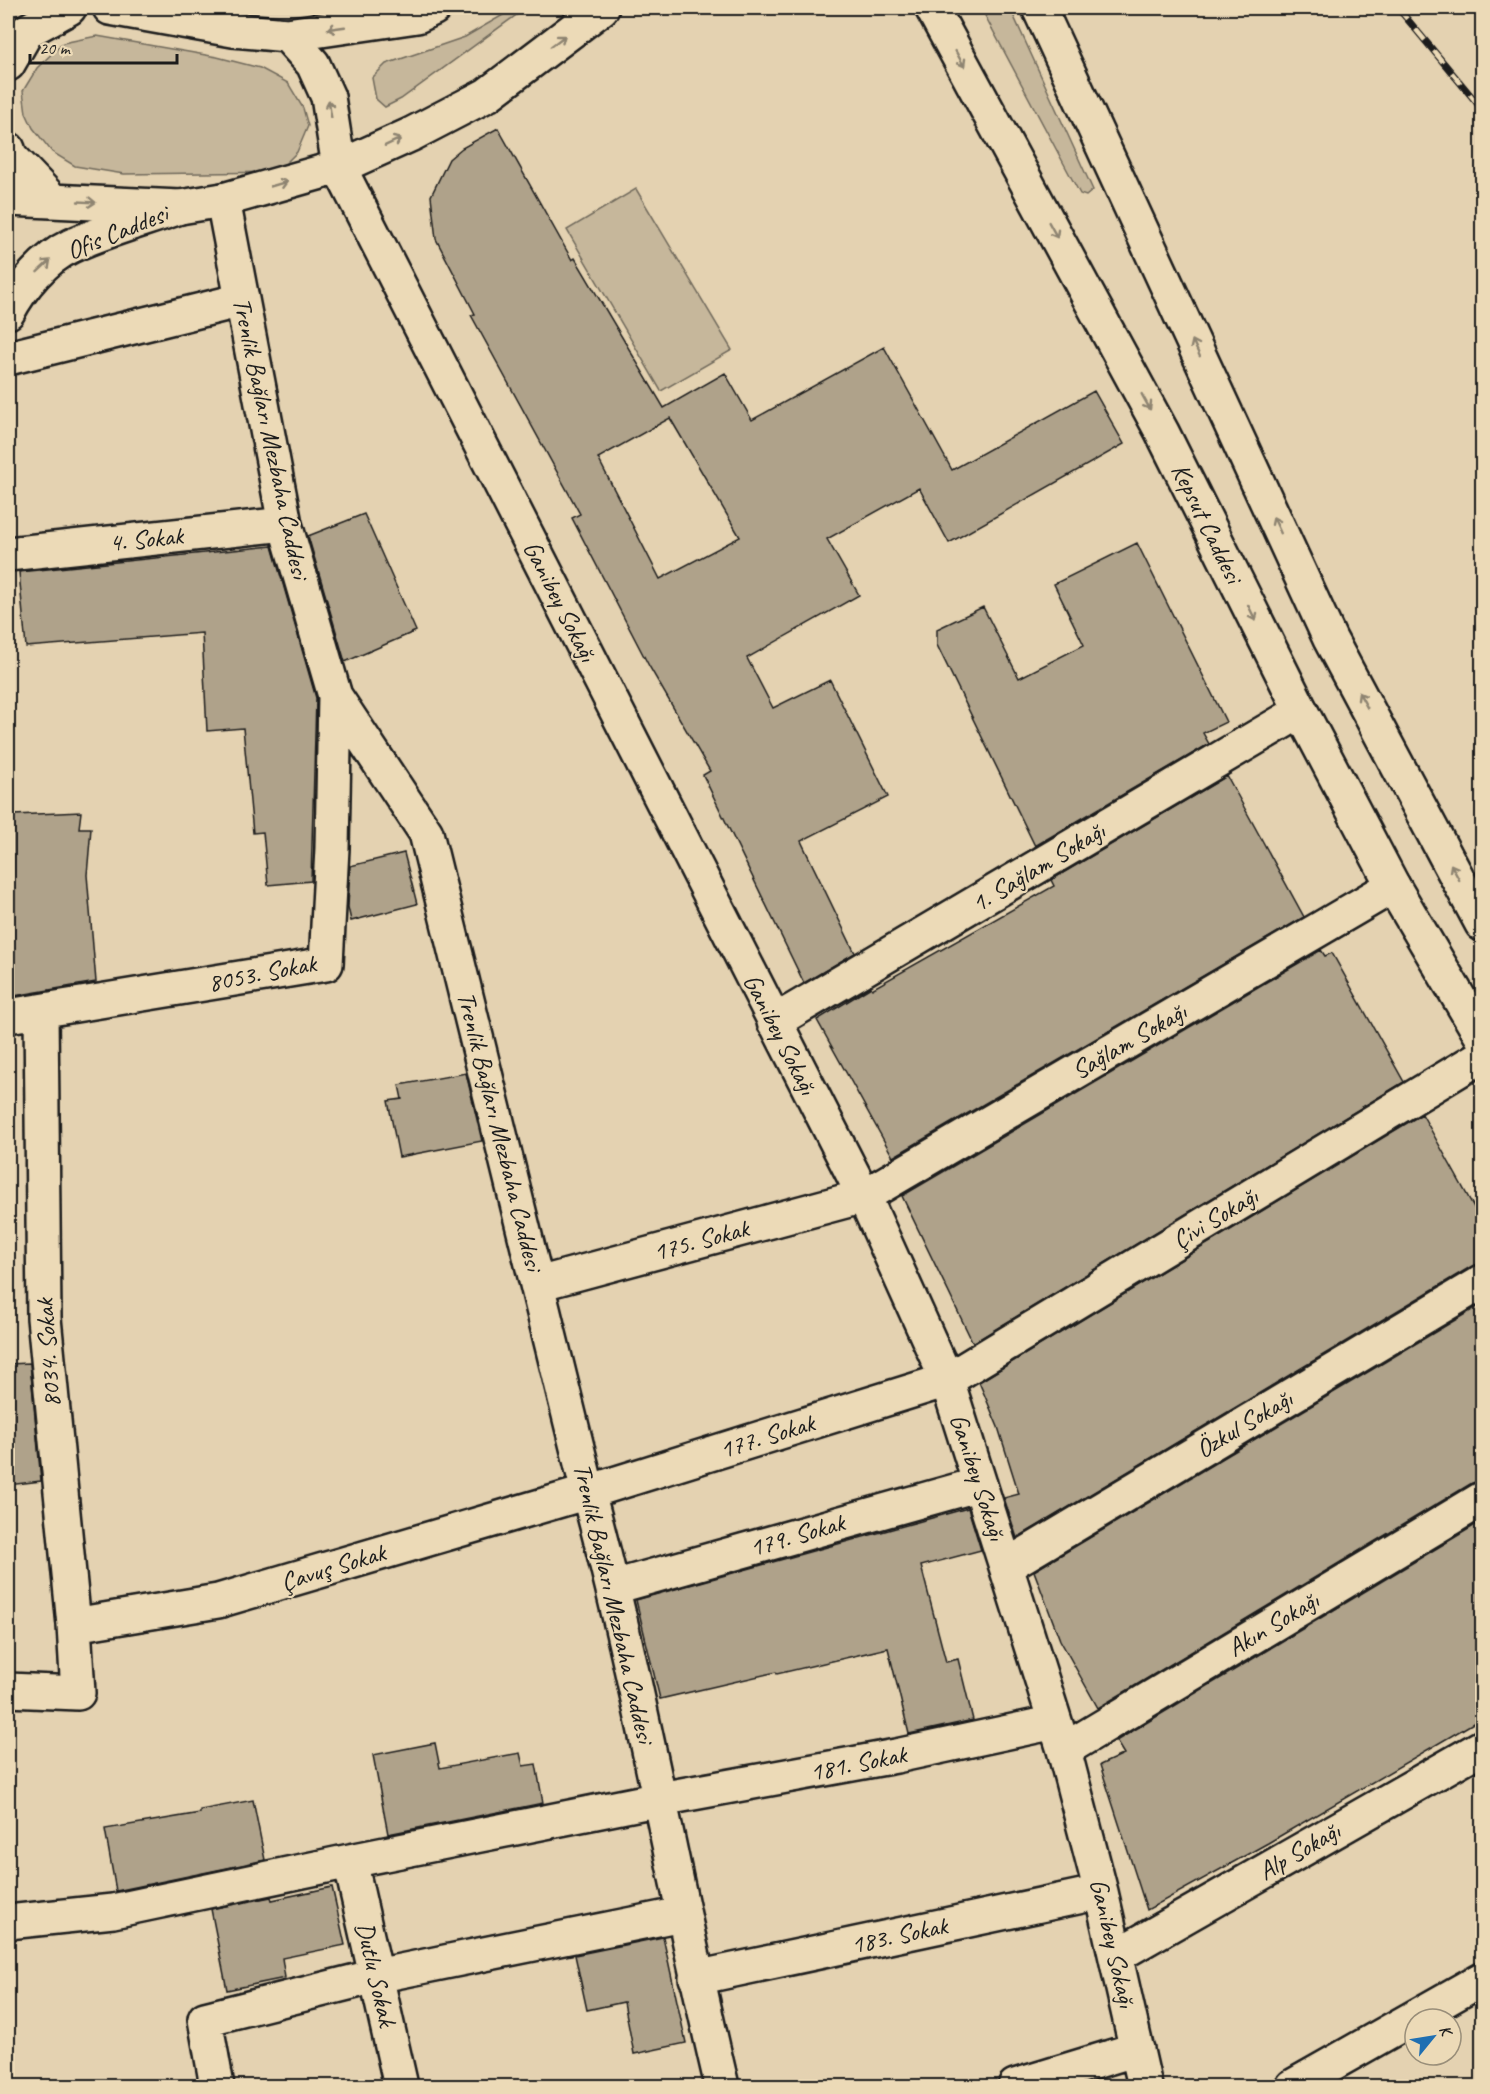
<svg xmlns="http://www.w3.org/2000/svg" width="1490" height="2094" viewBox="0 0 1490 2094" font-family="Caveat,sans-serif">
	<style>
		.green { fill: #c6b79b; stroke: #716a5c; stroke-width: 1.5 }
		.building { fill: #afa28a; stroke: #1c1c1c; stroke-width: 1.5; fill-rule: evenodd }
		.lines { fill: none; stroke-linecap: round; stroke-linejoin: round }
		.street-casing { stroke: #1c1c1c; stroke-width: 38 }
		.secondary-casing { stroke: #1c1c1c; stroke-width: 38 }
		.street { stroke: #ecdab7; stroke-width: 33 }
		.secondary { stroke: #ecdab7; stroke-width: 33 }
		.rail-casing { stroke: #1c1c1c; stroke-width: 7 }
		.rail { stroke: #ecdab7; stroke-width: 4.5; stroke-dasharray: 14; stroke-linecap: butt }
		.oneway { stroke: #8e8471 }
		.labels { text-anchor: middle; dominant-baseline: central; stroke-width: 4.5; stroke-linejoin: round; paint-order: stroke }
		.street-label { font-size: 26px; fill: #1c1c1c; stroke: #ecdab7 }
	</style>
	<rect width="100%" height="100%" fill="#e4d2b1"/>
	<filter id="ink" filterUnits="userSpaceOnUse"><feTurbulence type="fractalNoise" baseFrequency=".0167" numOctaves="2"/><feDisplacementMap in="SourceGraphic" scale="12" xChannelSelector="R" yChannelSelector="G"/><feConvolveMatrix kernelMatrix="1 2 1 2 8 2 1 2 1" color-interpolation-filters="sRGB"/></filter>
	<g filter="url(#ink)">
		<!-- green -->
		<path class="green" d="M 515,8 L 526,8 L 401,99 L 385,107 L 376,99 L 372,78 L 386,64 L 465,37 Z
			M 981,8 L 1010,8 L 1093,190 L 1086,196 L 1080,194 Z
			M 97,36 L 217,57 L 260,68 L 288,83 L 303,108 L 308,126 L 297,152 L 277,172 L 124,174 L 75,166 L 52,152 L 33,128 L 26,113 L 23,91 L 37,68 L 63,43 Z
			M 636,189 L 732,350 L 661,391 L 567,230 Z"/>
		<!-- building -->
		<path class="building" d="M 498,128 L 572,260 L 575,258 L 664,408 L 725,373 L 752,420 L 884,347 L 952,470 L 1094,391 L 1124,444 L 949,543 L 919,488 L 827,539 L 859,595 L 747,658 L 773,708 L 830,680 L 888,797 L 801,841 L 855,953 L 804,983 L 703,775 L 710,771 L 649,666 L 572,518 L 580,514 L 471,315 L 475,314 L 436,239 L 431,196 L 449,159 L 462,148 ZM 670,418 L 740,537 L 660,579 L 598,458 Z
			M 364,514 L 416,631 L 345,662 L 308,536 Z
			M 1137,543 L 1226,722 L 1203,733 L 1209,744 L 1035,846 L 937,645 L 937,629 L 983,607 L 1019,678 L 1084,645 L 1054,584 Z
			M 272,546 L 316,698 L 311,881 L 268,885 L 263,832 L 253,833 L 243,728 L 207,731 L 202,633 L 26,647 L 19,572 Z
			M 1227,776 L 1304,917 L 893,1157 L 817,1020 L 871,987 L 872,989 L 1054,886 L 1051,880 Z
			M 81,812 L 79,828 L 91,828 L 87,875 L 96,982 L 8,997 L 8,856 L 14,815 Z
			M 404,853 L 417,904 L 351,921 L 348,907 L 350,866 Z
			M 1321,950 L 1325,956 L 1332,953 L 1404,1082 L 973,1343 L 902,1196 Z
			M 466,1073 L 482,1141 L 399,1157 L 388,1101 L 402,1099 L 399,1085 Z
			M 1422,1114 L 1482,1222 L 1482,1263 L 1472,1266 L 1017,1538 L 1004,1498 L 1019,1494 L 998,1427 L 979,1382 Z
			M 1482,1304 L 1482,1480 L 1472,1483 L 1098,1708 L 1060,1640 L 1034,1571 Z
			M 30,1363 L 41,1481 L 8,1485 L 8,1364 Z
			M 968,1508 L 981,1550 L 921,1566 L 946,1662 L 958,1659 L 973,1720 L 909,1734 L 888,1648 L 777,1674 L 776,1672 L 660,1699 L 636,1600 Z
			M 1482,1521 L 1482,1718 L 1268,1843 L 1147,1910 L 1100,1765 L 1124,1754 L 1116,1741 Z
			M 435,1743 L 440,1768 L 520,1753 L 523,1766 L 536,1764 L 543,1803 L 388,1834 L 373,1755 Z
			M 253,1800 L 265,1860 L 116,1891 L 105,1829 L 200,1813 L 200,1810 Z
			M 332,1887 L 345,1945 L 282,1958 L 285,1978 L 227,1990 L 211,1909 L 271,1897 L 272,1900 Z
			M 663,1937 L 686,2043 L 634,2054 L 624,2002 L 587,2010 L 575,1955 Z"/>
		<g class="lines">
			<!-- street casing -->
			<g class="street-casing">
				<path id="street" d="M 339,167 L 864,1196 L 947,1380 L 1064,1750 L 1101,1892 L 1145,2086
					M 223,200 L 285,524 L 335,696 L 426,833 L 588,1492 C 641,1688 675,1889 722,2086
					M 8,312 C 21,287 45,258 71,246 C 105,230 144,220 180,207
					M 8,358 L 242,300
					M 8,554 L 285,524
					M 8,1016 L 326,964 L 332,848 L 335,696
					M 774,1022 L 1301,711
					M 538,1284 L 864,1196 L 1393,886
					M 1006,1566 L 1482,1282
					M 614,1587 L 980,1484
					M 74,1625 L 218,1601 L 588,1492 L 947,1380 L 1482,1056
					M 8,1690 L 78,1693 L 74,1625 L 44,1318 L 41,1012
					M 1064,1750 L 1482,1499
					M 350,1861 L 401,2086
					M 8,1922 L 113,1911 L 350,1861 L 660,1799 L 896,1756 L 1055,1722
					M 1116,1956 L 1482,1747
					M 696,1978 L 1101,1892
					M 217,2086 L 205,2019 L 376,1976 L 682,1914
					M 1015,2086 L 1137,2049
					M 1293,2086 L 1482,1979"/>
			</g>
			<!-- secondary casing -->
			<g class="secondary-casing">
				<path id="secondary" d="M 110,8 L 233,30 L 287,35 L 417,16 L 434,8
					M 932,8 L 1162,432 L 1301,711 L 1393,886 L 1482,1037
					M 1039,8 L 1330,639 L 1482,924
					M 287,35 L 313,64 L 328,97 L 339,167
					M 8,64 L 27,31 L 69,8
					M 8,149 L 10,156 L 52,200
					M 8,199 L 180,207 L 223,200 L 339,167 L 412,134 L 487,95 L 602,8"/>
			</g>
			<!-- street -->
			<use href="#street" class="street"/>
			<!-- secondary -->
			<use href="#secondary" class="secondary"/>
			<!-- rail casing -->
			<g class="rail-casing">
				<path id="rail" d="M 1398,8 L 1482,109"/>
			</g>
			<!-- rail -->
			<use href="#rail" class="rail"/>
		</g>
		<!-- one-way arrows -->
		<defs><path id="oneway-shaft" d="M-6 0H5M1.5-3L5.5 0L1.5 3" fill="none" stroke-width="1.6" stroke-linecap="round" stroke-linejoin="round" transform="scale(1.5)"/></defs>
		<g class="oneway">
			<use href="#oneway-shaft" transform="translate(336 28) rotate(172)"/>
			<use href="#oneway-shaft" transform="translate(558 41) rotate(-37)"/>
			<use href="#oneway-shaft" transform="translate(960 59) rotate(61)"/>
			<use href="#oneway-shaft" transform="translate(330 109) rotate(-99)"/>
			<use href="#oneway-shaft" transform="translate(393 142) rotate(-25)"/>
			<use href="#oneway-shaft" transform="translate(279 184) rotate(-16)"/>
			<use href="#oneway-shaft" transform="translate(87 202) rotate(3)"/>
			<use href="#oneway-shaft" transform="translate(1053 230) rotate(61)"/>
			<use href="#oneway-shaft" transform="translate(44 266) rotate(-43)"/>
			<use href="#oneway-shaft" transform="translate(1196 348) rotate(-115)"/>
			<use href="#oneway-shaft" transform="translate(1146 402) rotate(61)"/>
			<use href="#oneway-shaft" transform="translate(1277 525) rotate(-115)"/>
			<use href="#oneway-shaft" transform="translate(1252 613) rotate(64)"/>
			<use href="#oneway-shaft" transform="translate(1363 700) rotate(-119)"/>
			<use href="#oneway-shaft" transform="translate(1455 872) rotate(-118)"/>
		</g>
	</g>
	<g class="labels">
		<!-- street labels -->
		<g class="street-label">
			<text transform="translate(117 232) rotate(-22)">Ofis Caddesi</text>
			<text transform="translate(271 438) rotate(78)">Trenlik Bağları Mezbaha Caddesi</text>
			<text transform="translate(1207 523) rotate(64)">Kepsut Caddesi</text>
			<text transform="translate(146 539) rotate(-6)">4. Sokak</text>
			<text transform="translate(560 601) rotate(63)">Ganibey Sokağı</text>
			<text transform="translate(1038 867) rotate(-31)">1. Sağlam Sokağı</text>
			<text transform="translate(262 973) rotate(-11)">8053. Sokak</text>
			<text transform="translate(780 1034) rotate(63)">Ganibey Sokağı</text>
			<text transform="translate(1129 1041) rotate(-30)">Sağlam Sokağı</text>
			<text transform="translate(500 1131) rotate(76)">Trenlik Bağları Mezbaha Caddesi</text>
			<text transform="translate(1215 1218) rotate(-31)">Çivi Sokağı</text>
			<text transform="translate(701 1240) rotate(-15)">175. Sokak</text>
			<text transform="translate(48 1353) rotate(-94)">8034. Sokak</text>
			<text transform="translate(1244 1424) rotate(-31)">Özkul Sokağı</text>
			<text transform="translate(767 1436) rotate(-17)">177. Sokak</text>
			<text transform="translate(978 1477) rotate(72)">Ganibey Sokağı</text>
			<text transform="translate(797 1535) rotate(-16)">179. Sokak</text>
			<text transform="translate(333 1567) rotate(-17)">Çavuş Sokak</text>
			<text transform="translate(614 1603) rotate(77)">Trenlik Bağları Mezbaha Caddesi</text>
			<text transform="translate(1273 1624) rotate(-31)">Akın Sokağı</text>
			<text transform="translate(858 1763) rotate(-11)">181. Sokak</text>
			<text transform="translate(1299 1851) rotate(-30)">Alp Sokağı</text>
			<text transform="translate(899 1935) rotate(-12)">183. Sokak</text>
			<text transform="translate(1113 1943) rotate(77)">Ganibey Sokağı</text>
			<text transform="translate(376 1974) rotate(77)">Dutlu Sokak</text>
		</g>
	</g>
	<!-- margin -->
	<rect width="1490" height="2094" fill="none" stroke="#ecdab7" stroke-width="30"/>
	<rect x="15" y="15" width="1460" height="2064" fill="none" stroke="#1c1c1c" stroke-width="2" filter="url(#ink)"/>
	<!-- north arrow -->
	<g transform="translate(1433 2037) rotate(60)"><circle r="28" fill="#ecdab7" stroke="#998e79" stroke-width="1.5"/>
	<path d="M0-4.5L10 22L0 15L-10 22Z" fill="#1f6fb2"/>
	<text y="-9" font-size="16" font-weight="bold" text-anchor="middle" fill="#1c1c1c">K</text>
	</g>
	<!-- scale -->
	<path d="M30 54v9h147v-9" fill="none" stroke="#1c1c1c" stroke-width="3"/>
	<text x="39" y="54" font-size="18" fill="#1c1c1c" stroke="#ecdab7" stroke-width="4.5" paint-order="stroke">20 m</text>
</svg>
